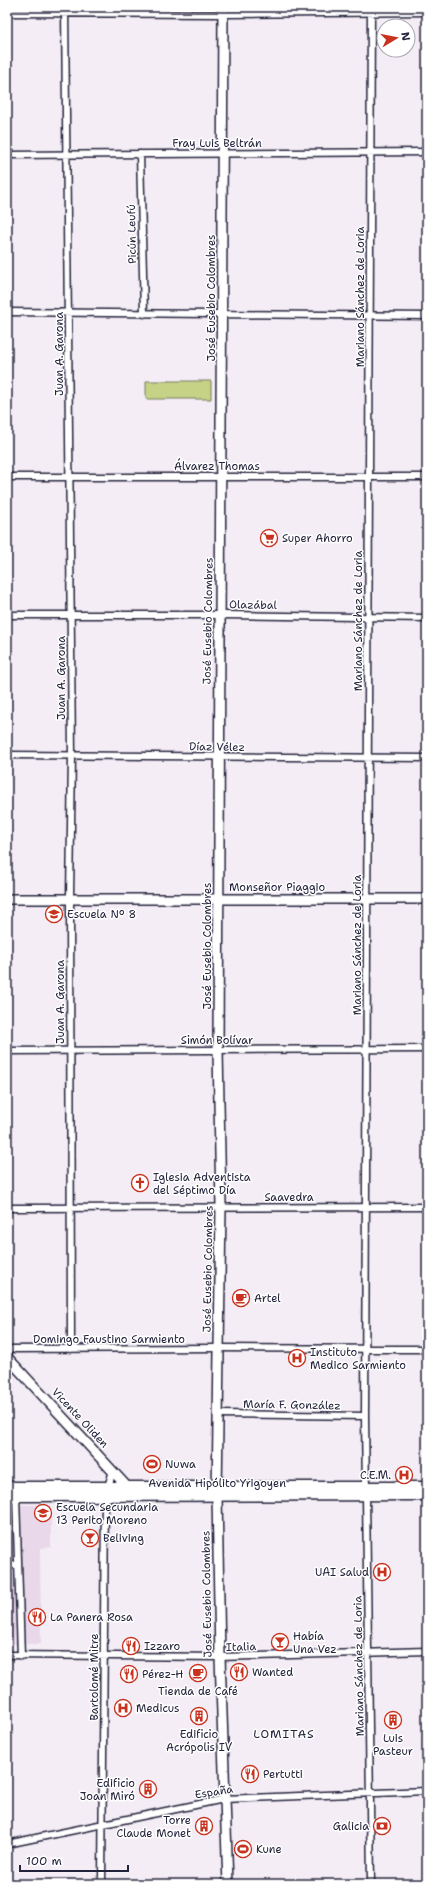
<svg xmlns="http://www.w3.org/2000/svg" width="434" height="1891" viewBox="0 0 434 1891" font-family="'Shantell Sans',sans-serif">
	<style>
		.built { fill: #e9d8ea }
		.green { fill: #c6d286; stroke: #747a60 }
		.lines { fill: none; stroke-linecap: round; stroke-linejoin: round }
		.street-casing { stroke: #22223b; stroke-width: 9 }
		.secondary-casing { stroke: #22223b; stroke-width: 12 }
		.primary-casing { stroke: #22223b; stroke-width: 13 }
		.street { stroke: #fff; stroke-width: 6 }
		.secondary { stroke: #fff; stroke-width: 9 }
		.primary { stroke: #fff; stroke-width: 10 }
		.labels { text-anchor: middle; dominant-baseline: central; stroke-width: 3; stroke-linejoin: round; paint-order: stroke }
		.street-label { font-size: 11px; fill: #22223b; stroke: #fff }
		.poi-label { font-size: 11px; fill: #22223b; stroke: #fff; text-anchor: start }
		.neighbourhood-label { font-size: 12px; letter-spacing: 1px; fill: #22223b; stroke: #fff }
	</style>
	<rect width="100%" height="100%" fill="#f5edf5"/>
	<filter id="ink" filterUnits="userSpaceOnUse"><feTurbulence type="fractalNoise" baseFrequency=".025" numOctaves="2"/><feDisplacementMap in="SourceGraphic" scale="8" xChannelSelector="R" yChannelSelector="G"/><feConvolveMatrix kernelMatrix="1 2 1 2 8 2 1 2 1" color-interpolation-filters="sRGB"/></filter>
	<g filter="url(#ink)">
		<!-- built -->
		<path class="built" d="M 7,1505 L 51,1505 L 51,1547 L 40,1548 L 41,1644 L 7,1644 Z"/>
		<!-- green -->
		<path class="green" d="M 146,381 L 211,381 L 211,399 L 146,399 Z"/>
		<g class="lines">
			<!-- street casing -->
			<g class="street-casing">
				<path id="street" d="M 65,7 L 72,755 L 70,898 L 71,1349
					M 371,7 L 365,1416 L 371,1884
					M 7,13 L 223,14 L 427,12
					M 140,154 L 144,314
					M 7,155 L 427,152
					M 7,312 L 427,316
					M 7,477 L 427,477
					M 7,615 L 221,615 L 427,618
					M 7,755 L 427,758
					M 7,1051 L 427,1049
					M 7,1208 L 427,1207
					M 7,1349 L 219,1348 L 427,1349
					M 218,1414 L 365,1416
					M 16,1496 L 21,1656
					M 7,1565 L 18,1565
					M 7,1655 L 220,1657 L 427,1651
					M 7,1844 L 224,1799 L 427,1791
					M 102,1884 L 105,1496 L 113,1471"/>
			</g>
			<!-- secondary casing -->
			<g class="secondary-casing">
				<path id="secondary" d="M 223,7 L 218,1050 L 221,1206 L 217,1495 L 220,1657 L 228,1884
					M 7,899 L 427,899
					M 7,1357 L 131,1491"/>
			</g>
			<!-- primary casing -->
			<g class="primary-casing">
				<path id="primary" d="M 7,1487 L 427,1487
					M 7,1496 L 427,1495"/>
			</g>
			<!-- street -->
			<use href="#street" class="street"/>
			<!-- secondary -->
			<use href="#secondary" class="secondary"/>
			<!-- primary -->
			<use href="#primary" class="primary"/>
		</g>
	</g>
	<!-- icons -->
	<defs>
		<g id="supermarket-ring" transform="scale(0.9)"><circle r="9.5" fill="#fff" stroke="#c8321e" stroke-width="1.5"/><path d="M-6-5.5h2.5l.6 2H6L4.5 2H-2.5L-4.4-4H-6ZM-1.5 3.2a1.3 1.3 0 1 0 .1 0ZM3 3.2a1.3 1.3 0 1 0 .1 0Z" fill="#c8321e"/></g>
		<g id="school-ring" transform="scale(0.9)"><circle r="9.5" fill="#fff" stroke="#c8321e" stroke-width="1.5"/><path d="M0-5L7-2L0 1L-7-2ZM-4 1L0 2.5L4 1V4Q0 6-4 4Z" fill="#c8321e"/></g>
		<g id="church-ring" transform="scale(0.9)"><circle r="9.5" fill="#fff" stroke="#c8321e" stroke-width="1.5"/><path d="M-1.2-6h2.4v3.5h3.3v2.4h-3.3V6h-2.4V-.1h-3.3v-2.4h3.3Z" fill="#c8321e"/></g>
		<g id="cafe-ring" transform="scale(0.9)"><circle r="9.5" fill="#fff" stroke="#c8321e" stroke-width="1.5"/><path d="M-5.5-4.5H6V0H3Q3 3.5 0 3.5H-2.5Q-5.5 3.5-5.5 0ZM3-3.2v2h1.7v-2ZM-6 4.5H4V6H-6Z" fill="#c8321e"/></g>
		<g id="hospital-ring" transform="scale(0.9)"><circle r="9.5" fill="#fff" stroke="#c8321e" stroke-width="1.5"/><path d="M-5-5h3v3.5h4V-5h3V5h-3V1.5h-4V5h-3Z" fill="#c8321e"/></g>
		<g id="stadium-ring" transform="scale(0.9)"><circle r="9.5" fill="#fff" stroke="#c8321e" stroke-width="1.5"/><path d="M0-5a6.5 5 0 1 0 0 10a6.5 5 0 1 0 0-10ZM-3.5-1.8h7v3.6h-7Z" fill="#c8321e"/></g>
		<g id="bar-ring" transform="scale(0.9)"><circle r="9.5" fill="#fff" stroke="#c8321e" stroke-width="1.5"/><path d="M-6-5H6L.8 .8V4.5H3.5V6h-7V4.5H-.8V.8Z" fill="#c8321e"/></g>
		<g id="restaurant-ring" transform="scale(0.9)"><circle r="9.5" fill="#fff" stroke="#c8321e" stroke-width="1.5"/><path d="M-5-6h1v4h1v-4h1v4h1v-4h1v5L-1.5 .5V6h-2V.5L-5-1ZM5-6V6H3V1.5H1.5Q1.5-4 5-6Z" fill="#c8321e"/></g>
		<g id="building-ring" transform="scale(0.9)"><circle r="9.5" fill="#fff" stroke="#c8321e" stroke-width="1.5"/><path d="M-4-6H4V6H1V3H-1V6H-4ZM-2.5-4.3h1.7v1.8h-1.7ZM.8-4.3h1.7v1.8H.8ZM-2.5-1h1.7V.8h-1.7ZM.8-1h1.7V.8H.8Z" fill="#c8321e"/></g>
		<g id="bank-ring" transform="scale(0.9)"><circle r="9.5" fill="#fff" stroke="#c8321e" stroke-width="1.5"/><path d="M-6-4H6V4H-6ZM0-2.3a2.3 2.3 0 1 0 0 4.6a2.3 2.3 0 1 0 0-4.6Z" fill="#c8321e"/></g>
	</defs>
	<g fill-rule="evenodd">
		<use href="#supermarket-ring" x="269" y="538"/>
		<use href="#school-ring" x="54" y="914"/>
		<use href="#church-ring" x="140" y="1183"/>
		<use href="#cafe-ring" x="241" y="1298"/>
		<use href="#hospital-ring" x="297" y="1358"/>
		<use href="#stadium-ring" x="152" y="1464"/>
		<use href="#hospital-ring" x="404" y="1475"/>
		<use href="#school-ring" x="43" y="1513"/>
		<use href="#bar-ring" x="90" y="1538"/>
		<use href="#hospital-ring" x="382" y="1572"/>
		<use href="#restaurant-ring" x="37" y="1617"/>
		<use href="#bar-ring" x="280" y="1642"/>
		<use href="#restaurant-ring" x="131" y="1646"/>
		<use href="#restaurant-ring" x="239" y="1672"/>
		<use href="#cafe-ring" x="198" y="1673"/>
		<use href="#restaurant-ring" x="129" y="1674"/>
		<use href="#hospital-ring" x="123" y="1708"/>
		<use href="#building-ring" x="199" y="1716"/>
		<use href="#building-ring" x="393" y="1720"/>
		<use href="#restaurant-ring" x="250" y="1774"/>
		<use href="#building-ring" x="148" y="1789"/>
		<use href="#building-ring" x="204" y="1826"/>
		<use href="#bank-ring" x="382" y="1826"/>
		<use href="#stadium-ring" x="243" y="1849"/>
	</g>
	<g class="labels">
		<!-- street labels -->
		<g class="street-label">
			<text x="217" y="143">Fray Luis Beltrán</text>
			<text transform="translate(132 234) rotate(-91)">Picún Leufú</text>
			<text transform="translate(360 297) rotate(-90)">Mariano Sánchez de Loria</text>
			<text transform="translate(211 298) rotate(-90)">José Eusebio Colombres</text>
			<text transform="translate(59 354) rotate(-90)">Juan A. Garona</text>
			<text x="217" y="466">Álvarez Thomas</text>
			<text transform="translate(253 605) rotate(1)">Olazábal</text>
			<text transform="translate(208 621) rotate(-89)">José Eusebio Colombres</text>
			<text transform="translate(358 621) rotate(-90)">Mariano Sánchez de Loria</text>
			<text transform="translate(61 678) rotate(-90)">Juan A. Garona</text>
			<text transform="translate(217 747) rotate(1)">Díaz Vélez</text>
			<text x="277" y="887">Monseñor Piaggio</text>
			<text transform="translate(357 945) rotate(-90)">Mariano Sánchez de Loria</text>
			<text transform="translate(207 946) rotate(-90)">José Eusebio Colombres</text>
			<text transform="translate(60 1002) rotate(-90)">Juan A. Garona</text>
			<text x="217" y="1040">Simón Bolívar</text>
			<text x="289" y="1197">Saavedra</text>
			<text transform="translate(208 1269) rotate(-89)">José Eusebio Colombres</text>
			<text x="109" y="1339">Domingo Faustino Sarmiento</text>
			<text transform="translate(292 1405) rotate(1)">María F. González</text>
			<text transform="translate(80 1418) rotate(47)">Vicente Oliden</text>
			<text x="217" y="1483">Avenida Hipólito Yrigoyen</text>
			<text transform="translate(207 1594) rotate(-91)">José Eusebio Colombres</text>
			<text transform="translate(241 1647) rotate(-2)">Italia</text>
			<text transform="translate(359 1666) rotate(-91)">Mariano Sánchez de Loria</text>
			<text transform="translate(94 1677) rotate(-90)">Bartolomé Mitre</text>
			<text transform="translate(214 1792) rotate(-9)">España</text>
		</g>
		<!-- poi labels -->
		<g class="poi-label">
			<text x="282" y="538">Super Ahorro</text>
			<text x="67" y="914">Escuela Nº 8</text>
			<text x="153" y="1177">Iglesia Adventista<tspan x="153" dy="13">del Séptimo Día</tspan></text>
			<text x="254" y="1298">Artel</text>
			<text x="310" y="1352">Instituto<tspan x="310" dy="13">Medico Sarmiento</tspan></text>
			<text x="165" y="1464">Nuwa</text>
			<text x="391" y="1475" text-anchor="end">C.E.M.</text>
			<text x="56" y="1507">Escuela Secundaria<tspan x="56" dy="13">13 Perito Moreno</tspan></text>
			<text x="103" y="1538">Beliving</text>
			<text x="369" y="1572" text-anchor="end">UAI Salud</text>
			<text x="50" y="1617">La Panera Rosa</text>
			<text x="293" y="1636">Había<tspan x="293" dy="13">Una Vez</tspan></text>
			<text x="144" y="1646">Izzaro</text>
			<text x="252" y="1672">Wanted</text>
			<text x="142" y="1674">Pérez-H</text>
			<text x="198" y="1691" text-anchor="middle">Tienda de Café</text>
			<text x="136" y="1708">Medicus</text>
			<text x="199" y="1734" text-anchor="middle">Edificio<tspan x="199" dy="13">Acrópolis IV</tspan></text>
			<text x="393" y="1738" text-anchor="middle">Luis<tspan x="393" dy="13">Pasteur</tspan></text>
			<text x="263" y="1774">Pertutti</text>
			<text x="135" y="1783" text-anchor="end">Edificio<tspan x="135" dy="13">Joan Miró</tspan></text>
			<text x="191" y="1820" text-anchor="end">Torre<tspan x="191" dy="13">Claude Monet</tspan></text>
			<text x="369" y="1826" text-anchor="end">Galicia</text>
			<text x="256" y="1849">Kune</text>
		</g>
		<!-- neighbourhood labels -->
		<g class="neighbourhood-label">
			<text x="284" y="1734">LOMITAS</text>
		</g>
	</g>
	<!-- margin -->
	<rect width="434" height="1891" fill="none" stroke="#fff" stroke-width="24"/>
	<rect x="12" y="12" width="410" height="1867" fill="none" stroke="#22223b" stroke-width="1.5" filter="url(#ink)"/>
	<!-- north arrow -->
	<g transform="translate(396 38) rotate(80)"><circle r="19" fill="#ffffff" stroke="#a7a7b1"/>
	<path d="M0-3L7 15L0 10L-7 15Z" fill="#c8321e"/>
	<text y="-6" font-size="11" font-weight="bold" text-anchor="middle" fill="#22223b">N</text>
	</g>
	<!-- scale -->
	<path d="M20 1865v6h108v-6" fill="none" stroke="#22223b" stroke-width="2"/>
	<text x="26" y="1865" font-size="12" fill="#22223b" stroke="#ffffff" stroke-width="3" paint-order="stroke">100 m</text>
</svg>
